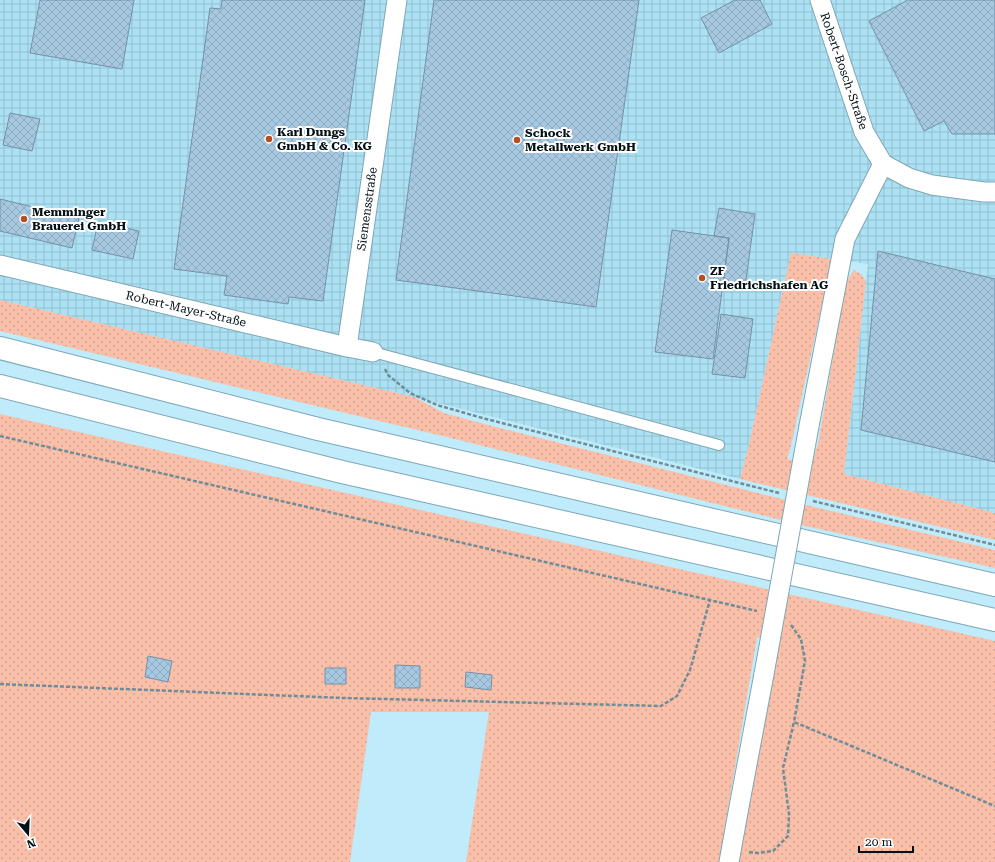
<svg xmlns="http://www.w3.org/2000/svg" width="995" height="862" viewBox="0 0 995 862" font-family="'Roboto Serif',serif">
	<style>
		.industrial { fill: url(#industrial-grid) }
		.grass { fill: url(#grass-dots) }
		.building { fill: url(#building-cross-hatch); stroke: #7391a9 }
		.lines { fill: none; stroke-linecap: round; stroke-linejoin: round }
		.service-casing { stroke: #7da7b6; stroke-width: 12 }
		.minor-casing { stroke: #7da7b6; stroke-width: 21 }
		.trunk-casing { stroke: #7da7b6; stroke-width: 24 }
		.path { stroke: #6e8d98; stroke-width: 2.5; stroke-dasharray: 4 2; stroke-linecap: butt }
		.service { stroke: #fff; stroke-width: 10 }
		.minor { stroke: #fff; stroke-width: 19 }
		.trunk { stroke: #fff; stroke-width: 22 }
		.minor-bridge-casing { stroke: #7da7b6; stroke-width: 21; stroke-linecap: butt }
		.minor-bridge { stroke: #fff; stroke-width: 19 }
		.poi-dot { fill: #b54f22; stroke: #fff; stroke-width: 1.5 }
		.labels { text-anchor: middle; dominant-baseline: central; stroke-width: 4; stroke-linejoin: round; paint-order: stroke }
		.street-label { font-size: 12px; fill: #031116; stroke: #fff }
		.poi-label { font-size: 12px; font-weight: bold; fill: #031116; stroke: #fff; text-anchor: start }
	</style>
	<defs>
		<pattern id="industrial-grid" width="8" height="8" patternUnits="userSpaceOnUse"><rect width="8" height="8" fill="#ace1f4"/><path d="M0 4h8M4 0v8" fill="none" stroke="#92c0d0"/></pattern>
		<pattern id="grass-dots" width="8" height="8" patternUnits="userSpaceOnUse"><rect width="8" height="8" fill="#fabfa9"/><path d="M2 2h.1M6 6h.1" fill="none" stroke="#d5a391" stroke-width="1.8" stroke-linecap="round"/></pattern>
		<pattern id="building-cross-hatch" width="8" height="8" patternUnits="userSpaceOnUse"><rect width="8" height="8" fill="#a7c8e1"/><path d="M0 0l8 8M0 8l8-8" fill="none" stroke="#8eabc0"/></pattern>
	</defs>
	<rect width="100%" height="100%" fill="#bfebfa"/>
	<!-- industrial -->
	<path class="industrial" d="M 0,0 L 995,0 L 995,513 L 844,474 L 868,264 L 791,253 L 748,449 L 740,479 L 414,397 L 0,300 Z"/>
	<!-- grass -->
	<path class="grass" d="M 791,253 L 832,259 L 790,450 L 787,459 L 811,465 L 818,444 L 846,282 L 854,270 L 861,274 L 866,281 L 844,474 L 995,513 L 995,540 L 740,479 L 748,449 Z
		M 0,300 L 414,397 L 444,413 L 488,425 L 802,504 L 995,550 L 995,568 L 801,525 L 451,438 L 0,331 Z
		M 0,414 L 144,447 L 995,641 L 995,862 L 739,862 L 745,814 L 777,641 L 757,637 L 725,826 L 720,862 L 466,862 L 489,712 L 371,712 L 350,862 L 0,862 Z"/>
	<!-- building -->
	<path class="building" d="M 40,0 L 134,0 L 122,69 L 30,53 Z
		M 222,0 L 365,0 L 323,301 L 289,297 L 288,304 L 224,295 L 227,276 L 174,269 L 210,8 L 221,9 Z
		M 434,0 L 639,0 L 596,307 L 396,280 Z
		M 735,0 L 760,0 L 772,24 L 719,53 L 701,18 Z
		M 906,0 L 995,0 L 995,134 L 952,134 L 944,121 L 924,131 L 869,21 L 906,1 Z
		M 10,113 L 40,119 L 32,151 L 3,145 Z
		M 0,199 L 79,218 L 72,248 L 0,231 Z
		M 719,208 L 755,214 L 745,287 L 723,284 L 729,238 L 714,236 Z
		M 98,222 L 139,231 L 133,259 L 92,250 Z
		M 672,230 L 729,238 L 713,359 L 655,352 Z
		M 878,251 L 995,279 L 995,462 L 861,430 Z
		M 721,314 L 753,319 L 745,378 L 712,374 Z
		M 148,656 L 172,661 L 168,682 L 145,677 Z
		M 395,665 L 420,666 L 420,688 L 395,688 Z
		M 325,668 L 346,668 L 346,684 L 325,684 Z
		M 466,672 L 492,675 L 491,690 L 465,687 Z"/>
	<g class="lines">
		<!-- service casing -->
		<g class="service-casing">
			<path id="service" d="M 373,352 L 719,445"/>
		</g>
		<!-- minor casing -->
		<g class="minor-casing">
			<path id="minor" d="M 820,0 L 864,132 L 883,164 L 909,178 L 932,185 L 984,192 L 995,192
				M 0,265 L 347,347 L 373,352
				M 347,347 L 397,0
				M 809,426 L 845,239 L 883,164
				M 729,862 L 739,807 L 764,674"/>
		</g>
		<!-- trunk casing -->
		<g class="trunk-casing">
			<path id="trunk" d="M 0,348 L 318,429 L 995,585
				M 0,386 L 342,472 L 995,620"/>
		</g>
		<!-- path -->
		<path class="path" d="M 385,369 L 388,375 L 410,393 L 437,405 L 486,419 L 779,493
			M 0,436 L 757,611
			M 813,501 L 995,545
			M 791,625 L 801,639 L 805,661 L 794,722
			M 0,684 L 344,698 L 661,706 L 677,696 L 690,670 L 710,600
			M 749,852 L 758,853 L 773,851 L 788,836 L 789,814 L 783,768 L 794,722 L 995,806"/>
		<!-- service -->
		<use href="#service" class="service"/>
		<!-- minor -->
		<use href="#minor" class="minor"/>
		<!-- trunk -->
		<use href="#trunk" class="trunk"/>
		<!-- minor-bridge casing -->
		<g class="minor-bridge-casing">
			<path id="minor-bridge" d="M 764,674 L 809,426"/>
		</g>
		<!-- minor-bridge -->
		<use href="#minor-bridge" class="minor-bridge"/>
	</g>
	<!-- markers -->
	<g class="poi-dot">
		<circle cx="269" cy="139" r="4"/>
		<circle cx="517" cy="140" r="4"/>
		<circle cx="24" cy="219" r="4"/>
		<circle cx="702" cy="278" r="4"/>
	</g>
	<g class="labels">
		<!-- street labels -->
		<g class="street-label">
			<text transform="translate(844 71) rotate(71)">Robert-Bosch-Straße</text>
			<text transform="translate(367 209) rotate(-82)">Siemensstraße</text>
			<text transform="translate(186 309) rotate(13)">Robert-Mayer-Straße</text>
		</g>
		<!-- poi labels -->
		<g class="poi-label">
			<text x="277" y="132">Karl Dungs<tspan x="277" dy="14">GmbH &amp; Co. KG</tspan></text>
			<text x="525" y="133">Schock<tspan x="525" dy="14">Metallwerk GmbH</tspan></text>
			<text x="32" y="212">Memminger<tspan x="32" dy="14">Brauerei GmbH</tspan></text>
			<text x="710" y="271">ZF<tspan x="710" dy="14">Friedrichshafen AG</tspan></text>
		</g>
	</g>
	<!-- north arrow -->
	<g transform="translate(28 834) rotate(161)" stroke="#ffffff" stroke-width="3" paint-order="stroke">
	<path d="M0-3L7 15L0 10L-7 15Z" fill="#031116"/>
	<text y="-6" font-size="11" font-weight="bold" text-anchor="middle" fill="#031116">N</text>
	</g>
	<!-- scale -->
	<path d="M859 846v6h54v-6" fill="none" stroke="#031116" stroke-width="2"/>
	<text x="865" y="846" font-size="12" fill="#031116" stroke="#ffffff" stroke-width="3" paint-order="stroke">20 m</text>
</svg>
